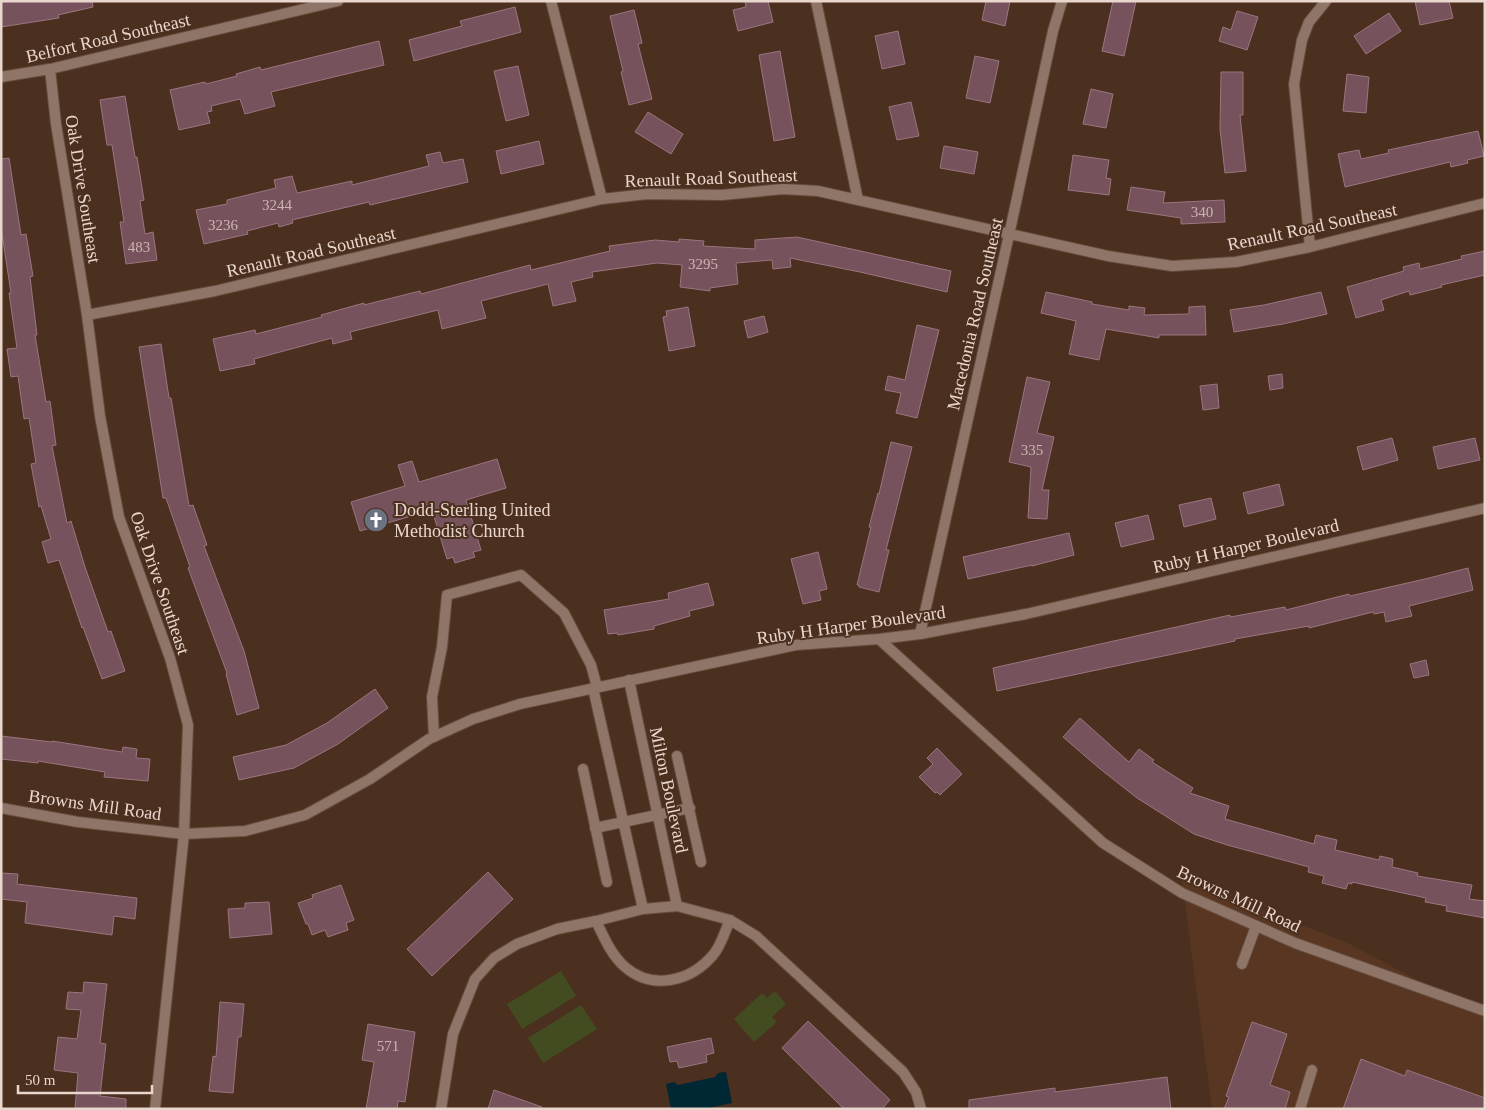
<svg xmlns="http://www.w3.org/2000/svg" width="1486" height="1110" viewBox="0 0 1486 1110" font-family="Georgia,serif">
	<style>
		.built { fill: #583622 }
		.green { fill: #434c20 }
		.water { fill: #002734 }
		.building { fill: #75525c; stroke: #9b7580 }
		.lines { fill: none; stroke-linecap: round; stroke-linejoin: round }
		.service-casing { stroke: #674d3e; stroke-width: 12 }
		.minor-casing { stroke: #674d3e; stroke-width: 12 }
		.tertiary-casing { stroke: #674d3e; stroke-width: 12 }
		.service { stroke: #8e7568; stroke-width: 10 }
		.minor { stroke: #8e7568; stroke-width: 10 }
		.tertiary { stroke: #8e7568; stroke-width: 10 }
		.labels { text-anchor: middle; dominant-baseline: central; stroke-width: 4; stroke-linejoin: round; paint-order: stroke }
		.number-label { font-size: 15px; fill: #ccb5b0 }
		.street-label { font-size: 18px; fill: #e9d6cc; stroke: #4b2f1f }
		.poi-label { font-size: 18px; fill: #e9d6cc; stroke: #4b2f1f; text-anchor: start }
	</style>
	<rect width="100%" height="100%" fill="#4b2f1f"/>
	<!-- built -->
	<path class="built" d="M 1182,881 L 1344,941 L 1485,1016 L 1485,1109 L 1212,1109 Z"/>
	<!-- green -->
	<path class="green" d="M 561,971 L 576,996 L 522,1029 L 507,1004 Z
		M 775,991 L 786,1004 L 772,1017 L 777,1022 L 754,1042 L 734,1019 L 762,993 L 767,998 Z
		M 581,1005 L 597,1029 L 543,1063 L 528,1038 Z"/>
	<!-- water -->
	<path class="water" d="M 726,1072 L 732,1103 L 704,1109 L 671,1109 L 666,1084 L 674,1082 L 678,1085 L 715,1077 L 718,1073 Z"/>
	<!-- building -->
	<path class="building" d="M 8,1 L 92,1 L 93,7 L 58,15 L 59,18 L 1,27 L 1,2 Z
		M 745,1 L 768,1 L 773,22 L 738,31 L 733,10 L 746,7 Z
		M 986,1 L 1010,1 L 1005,26 L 982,20 Z
		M 1113,1 L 1136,1 L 1124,56 L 1102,51 Z
		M 1415,1 L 1449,1 L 1453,18 L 1420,25 Z
		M 515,7 L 521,32 L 414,61 L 409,40 L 462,26 L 460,21 Z
		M 634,10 L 642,43 L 638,44 L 652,99 L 629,105 L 621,72 L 623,71 L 610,16 Z
		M 1237,11 L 1258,17 L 1247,50 L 1219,41 L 1223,27 L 1231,30 Z
		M 1389,13 L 1401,31 L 1366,54 L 1354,36 Z
		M 898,31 L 905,64 L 882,69 L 875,36 Z
		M 379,41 L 384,65 L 271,92 L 275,106 L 245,114 L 240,99 L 211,106 L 212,111 L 207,112 L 210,123 L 179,130 L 170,90 L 205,82 L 206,84 L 237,76 L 236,74 L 260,67 L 261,70 Z
		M 780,51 L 795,137 L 774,141 L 759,55 Z
		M 975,56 L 999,61 L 990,103 L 966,98 Z
		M 518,66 L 529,115 L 506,121 L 494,71 Z
		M 1221,72 L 1243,72 L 1243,115 L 1240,115 L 1246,171 L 1225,173 L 1220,129 Z
		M 1347,74 L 1369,77 L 1366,113 L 1343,111 Z
		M 1091,89 L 1113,94 L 1106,128 L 1083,124 Z
		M 125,96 L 135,157 L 137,157 L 144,200 L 140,201 L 145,234 L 153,232 L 157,260 L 126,264 L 120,222 L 124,222 L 112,145 L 107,145 L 100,100 Z
		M 911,102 L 919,136 L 897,140 L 889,107 Z
		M 648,112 L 683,134 L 671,154 L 635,132 Z
		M 1478,131 L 1484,156 L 1467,160 L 1468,163 L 1451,167 L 1450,162 L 1345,187 L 1338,154 L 1359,150 L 1361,159 L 1389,153 L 1388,150 Z
		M 539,141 L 544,164 L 501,174 L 496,151 Z
		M 944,146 L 978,152 L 974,174 L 940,168 Z
		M 440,152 L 443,163 L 463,159 L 468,182 L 370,205 L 369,202 L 292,220 L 293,223 L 279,227 L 278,223 L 247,231 L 248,234 L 204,244 L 196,210 L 227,204 L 227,200 L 276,188 L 274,180 L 292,176 L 297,193 L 352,181 L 352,185 L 429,166 L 426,155 Z
		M 1073,155 L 1109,160 L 1106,178 L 1111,179 L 1109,195 L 1068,190 Z
		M 9,158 L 21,235 L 26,234 L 33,276 L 30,277 L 37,335 L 35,335 L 46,402 L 50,401 L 56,445 L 52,446 L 67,523 L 71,521 L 85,567 L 108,632 L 111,631 L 125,671 L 102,679 L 83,627 L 82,628 L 59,560 L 48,563 L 42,542 L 51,539 L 41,506 L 39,507 L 31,464 L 36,463 L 29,418 L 24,419 L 18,376 L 11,377 L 7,349 L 17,348 L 9,293 L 11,293 L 1,227 L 1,159 Z
		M 1131,187 L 1165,192 L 1163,203 L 1224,200 L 1225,222 L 1181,224 L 1181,218 L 1127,210 Z
		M 797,237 L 951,271 L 947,292 L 860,272 L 790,258 L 791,267 L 773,269 L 772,260 L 736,263 L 738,284 L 710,288 L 710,291 L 680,287 L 682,265 L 657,263 L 592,272 L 593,277 L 571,282 L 576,301 L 553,306 L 548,284 L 481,301 L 486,318 L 442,329 L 438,310 L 350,332 L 352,339 L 333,344 L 332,338 L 254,359 L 255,364 L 220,371 L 213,339 L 255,330 L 256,334 L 322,317 L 321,315 L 364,303 L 364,305 L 420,291 L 421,294 L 530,265 L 531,270 L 610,251 L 609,246 L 655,240 L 679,242 L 679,239 L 704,241 L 703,246 L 755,249 L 755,240 Z
		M 1485,251 L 1485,275 L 1441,285 L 1442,287 L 1410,295 L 1409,291 L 1381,300 L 1384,310 L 1356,318 L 1347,287 L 1404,271 L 1403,267 L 1419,263 L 1420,269 L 1462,259 L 1461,256 Z
		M 1046,292 L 1092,302 L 1092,304 L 1129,310 L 1129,306 L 1145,308 L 1144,315 L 1189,314 L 1189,307 L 1205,306 L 1206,335 L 1159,335 L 1159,338 L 1106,329 L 1099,360 L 1069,354 L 1076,321 L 1041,313 Z
		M 1321,292 L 1327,314 L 1283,324 L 1234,332 L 1230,310 L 1264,305 Z
		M 688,307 L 695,346 L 669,351 L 663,317 L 667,316 L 666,311 Z
		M 764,316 L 768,332 L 748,338 L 744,321 Z
		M 917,325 L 939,330 L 917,418 L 896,413 L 901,393 L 885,390 L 888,376 L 905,380 Z
		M 161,344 L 169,398 L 171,398 L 189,506 L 193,505 L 207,545 L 204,546 L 244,651 L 259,708 L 237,715 L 226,674 L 227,673 L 188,568 L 190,567 L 166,498 L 163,498 L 139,347 Z
		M 1282,374 L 1283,388 L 1270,390 L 1268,376 Z
		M 1027,377 L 1050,382 L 1037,433 L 1054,437 L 1042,490 L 1049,490 L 1047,519 L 1028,518 L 1031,467 L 1009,462 Z
		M 1217,384 L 1219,408 L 1203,410 L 1200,386 Z
		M 1392,438 L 1398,460 L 1363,470 L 1357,447 Z
		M 1475,438 L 1480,460 L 1438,469 L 1433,447 Z
		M 891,442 L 912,447 L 886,550 L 889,550 L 879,592 L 859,587 L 859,585 L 857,585 L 871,527 L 869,527 L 878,493 L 879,494 Z
		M 497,459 L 506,488 L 466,500 L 481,550 L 473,552 L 475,557 L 455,563 L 453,557 L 447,559 L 432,510 L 360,531 L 351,502 L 405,486 L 398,465 L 412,461 L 419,482 Z
		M 1279,484 L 1284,505 L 1248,514 L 1243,493 Z
		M 1211,498 L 1216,519 L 1184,527 L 1179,505 Z
		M 1148,515 L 1154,539 L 1121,547 L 1115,523 Z
		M 1069,533 L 1074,555 L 1032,566 L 1032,565 L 968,579 L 963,557 Z
		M 818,552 L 827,589 L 819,591 L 821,600 L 803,604 L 791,559 Z
		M 1468,568 L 1473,590 L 1409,606 L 1412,616 L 1386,622 L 1384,612 L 1374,614 L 1373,612 L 1309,628 L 1309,626 L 1235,639 L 1235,641 L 997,691 L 993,668 L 1230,615 L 1230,617 L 1285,607 L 1286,610 L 1349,594 L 1350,596 L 1425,579 Z
		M 708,583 L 714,605 L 689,611 L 690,616 L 654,626 L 654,629 L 618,635 L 617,633 L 608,634 L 604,610 L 669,599 L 668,593 Z
		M 1426,660 L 1429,675 L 1414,678 L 1410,664 Z
		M 375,689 L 388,708 L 338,744 L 294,768 L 239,780 L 233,757 L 286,745 L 327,723 Z
		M 1080,718 L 1129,762 L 1139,749 L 1154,760 L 1152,762 L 1193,788 L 1190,793 L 1229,806 L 1225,819 L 1314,844 L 1316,835 L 1337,840 L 1335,850 L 1379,860 L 1380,856 L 1393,859 L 1392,867 L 1418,873 L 1417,876 L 1472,885 L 1469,899 L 1485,901 L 1485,918 L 1446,911 L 1447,906 L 1425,902 L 1426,898 L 1352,882 L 1352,884 L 1348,883 L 1346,889 L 1322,883 L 1324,876 L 1308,872 L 1309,867 L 1227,845 L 1194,834 L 1137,798 L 1099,768 L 1063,737 Z
		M 1,736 L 52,742 L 52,741 L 122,752 L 123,747 L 137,749 L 136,758 L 150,759 L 148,781 L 104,777 L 105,772 L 38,761 L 38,763 L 1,759 Z
		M 937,748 L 962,774 L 940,795 L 937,792 L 935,793 L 919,777 L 933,764 L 927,758 Z
		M 488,872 L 513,899 L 432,976 L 407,949 Z
		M 1,873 L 18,874 L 17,884 L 137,898 L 135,919 L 114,916 L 112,935 L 25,923 L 27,902 L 1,899 Z
		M 341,885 L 354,920 L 346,923 L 348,930 L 328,937 L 325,930 L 312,935 L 308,924 L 306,924 L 298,903 L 313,898 L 312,895 Z
		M 269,902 L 272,934 L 230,938 L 228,909 L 245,908 L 245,903 Z
		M 84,982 L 107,984 L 100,1043 L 106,1044 L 100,1096 L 126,1099 L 126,1109 L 75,1109 L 78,1073 L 54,1070 L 58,1037 L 77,1039 L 81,1010 L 66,1009 L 68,992 L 83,993 Z
		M 220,1002 L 244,1004 L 241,1037 L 238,1037 L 233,1093 L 209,1091 L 213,1056 L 216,1057 Z
		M 808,1021 L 890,1100 L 882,1109 L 844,1109 L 782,1048 Z
		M 1252,1022 L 1287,1034 L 1270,1085 L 1290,1092 L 1285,1109 L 1224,1109 L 1229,1097 L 1226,1096 Z
		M 368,1024 L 415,1032 L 405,1102 L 398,1101 L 397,1109 L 366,1109 L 374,1062 L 362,1060 Z
		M 711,1038 L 714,1053 L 706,1055 L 707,1062 L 679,1068 L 677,1061 L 670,1062 L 667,1047 Z
		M 1361,1059 L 1405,1076 L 1407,1070 L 1485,1098 L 1485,1109 L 1343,1109 Z
		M 1167,1077 L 1171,1109 L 969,1109 L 969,1100 L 1055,1088 L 1055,1092 Z
		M 494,1090 L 542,1107 L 541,1109 L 488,1109 Z"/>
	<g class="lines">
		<!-- service casing -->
		<g class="service-casing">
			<path id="service" d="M 434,737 L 432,697 L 442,647 L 447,595 L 521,575 L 564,613 L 591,665 L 597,687
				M 677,756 L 701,862
				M 583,769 L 607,882
				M 595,828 L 690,808
				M 596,921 C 604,937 611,955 625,967 C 653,991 691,981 713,955 C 721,946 725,931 730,920
				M 1242,964 L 1256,926
				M 1300,1109 L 1312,1070"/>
		</g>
		<!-- minor casing -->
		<g class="minor-casing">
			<path id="minor" d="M 551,1 L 602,199
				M 816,1 L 858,200
				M 50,69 L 56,124 L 87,315 L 100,416 L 119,517 L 170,658 L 188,725 L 184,834 L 155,1109
				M 1,77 L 50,69 L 338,1
				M 1310,247 L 1294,84 L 1302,40 L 1309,22 L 1326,1
				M 87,315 L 215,291 L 602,199 L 647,194 L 722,195 L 783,189 L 818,191 L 1108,256 L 1172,266 L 1236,262 L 1310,247 L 1485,203
				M 629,680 L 677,906
				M 593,688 L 643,909
				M 441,1109 L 453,1034 L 475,979 L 494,958 L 517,944 L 557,929 L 596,921 L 643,909 L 677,906 L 730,920 L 756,936 L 903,1072 L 916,1092 L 921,1109"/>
		</g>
		<!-- tertiary casing -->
		<g class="tertiary-casing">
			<path id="tertiary" d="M 920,634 L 1009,235 L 1053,31 L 1062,1
				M 879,639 L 1103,843 L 1182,893 L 1295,943 L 1485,1011
				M 1,808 L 78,822 L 184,834 L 245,831 L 305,815 L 370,779 L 429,739 L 473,719 L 520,704 L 796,645 L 879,639 L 920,634 L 1026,614 L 1485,508"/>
		</g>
		<!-- service -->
		<use href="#service" class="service"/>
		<!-- minor -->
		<use href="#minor" class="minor"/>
		<!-- tertiary -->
		<use href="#tertiary" class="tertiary"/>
	</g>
	<!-- icons -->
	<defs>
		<g id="church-disc" transform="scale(1.25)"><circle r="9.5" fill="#6b7280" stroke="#4b2f1f"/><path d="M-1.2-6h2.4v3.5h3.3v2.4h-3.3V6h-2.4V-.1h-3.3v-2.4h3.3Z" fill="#fff"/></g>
	</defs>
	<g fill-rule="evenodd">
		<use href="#church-disc" x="376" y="520"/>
	</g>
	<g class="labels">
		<!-- number labels -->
		<g class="number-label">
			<text x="277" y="205">3244</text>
			<text x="1202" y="212">340</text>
			<text x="223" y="225">3236</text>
			<text x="139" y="247">483</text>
			<text x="703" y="264">3295</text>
			<text x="1032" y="450">335</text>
			<text x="388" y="1046">571</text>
		</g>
		<!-- street labels -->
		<g class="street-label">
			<text transform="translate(108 38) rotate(-13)">Belfort Road Southeast</text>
			<text transform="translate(711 178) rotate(-2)">Renault Road Southeast</text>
			<text transform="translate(83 189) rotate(81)">Oak Drive Southeast</text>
			<text transform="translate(1312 227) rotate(-12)">Renault Road Southeast</text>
			<text transform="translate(311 252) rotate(-13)">Renault Road Southeast</text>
			<text transform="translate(975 314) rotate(-77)">Macedonia Road Southeast</text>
			<text transform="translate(1246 546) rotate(-13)">Ruby H Harper Boulevard</text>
			<text transform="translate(160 583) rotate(71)">Oak Drive Southeast</text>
			<text transform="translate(851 625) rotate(-8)">Ruby H Harper Boulevard</text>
			<text transform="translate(669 790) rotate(78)">Milton Boulevard</text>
			<text transform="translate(95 805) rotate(8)">Browns Mill Road</text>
			<text transform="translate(1239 899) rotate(25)">Browns Mill Road</text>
		</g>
		<!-- poi labels -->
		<g class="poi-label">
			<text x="394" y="510">Dodd-Sterling United<tspan x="394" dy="21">Methodist Church</tspan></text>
		</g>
	</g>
	<!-- border -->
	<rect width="1486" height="1110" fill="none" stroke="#e9d6cc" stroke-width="5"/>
	<!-- scale -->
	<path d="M18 1085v8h134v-8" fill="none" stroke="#e9d6cc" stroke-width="2.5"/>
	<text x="25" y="1085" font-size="15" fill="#e9d6cc" stroke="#4b2f1f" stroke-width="4" paint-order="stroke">50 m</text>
</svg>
